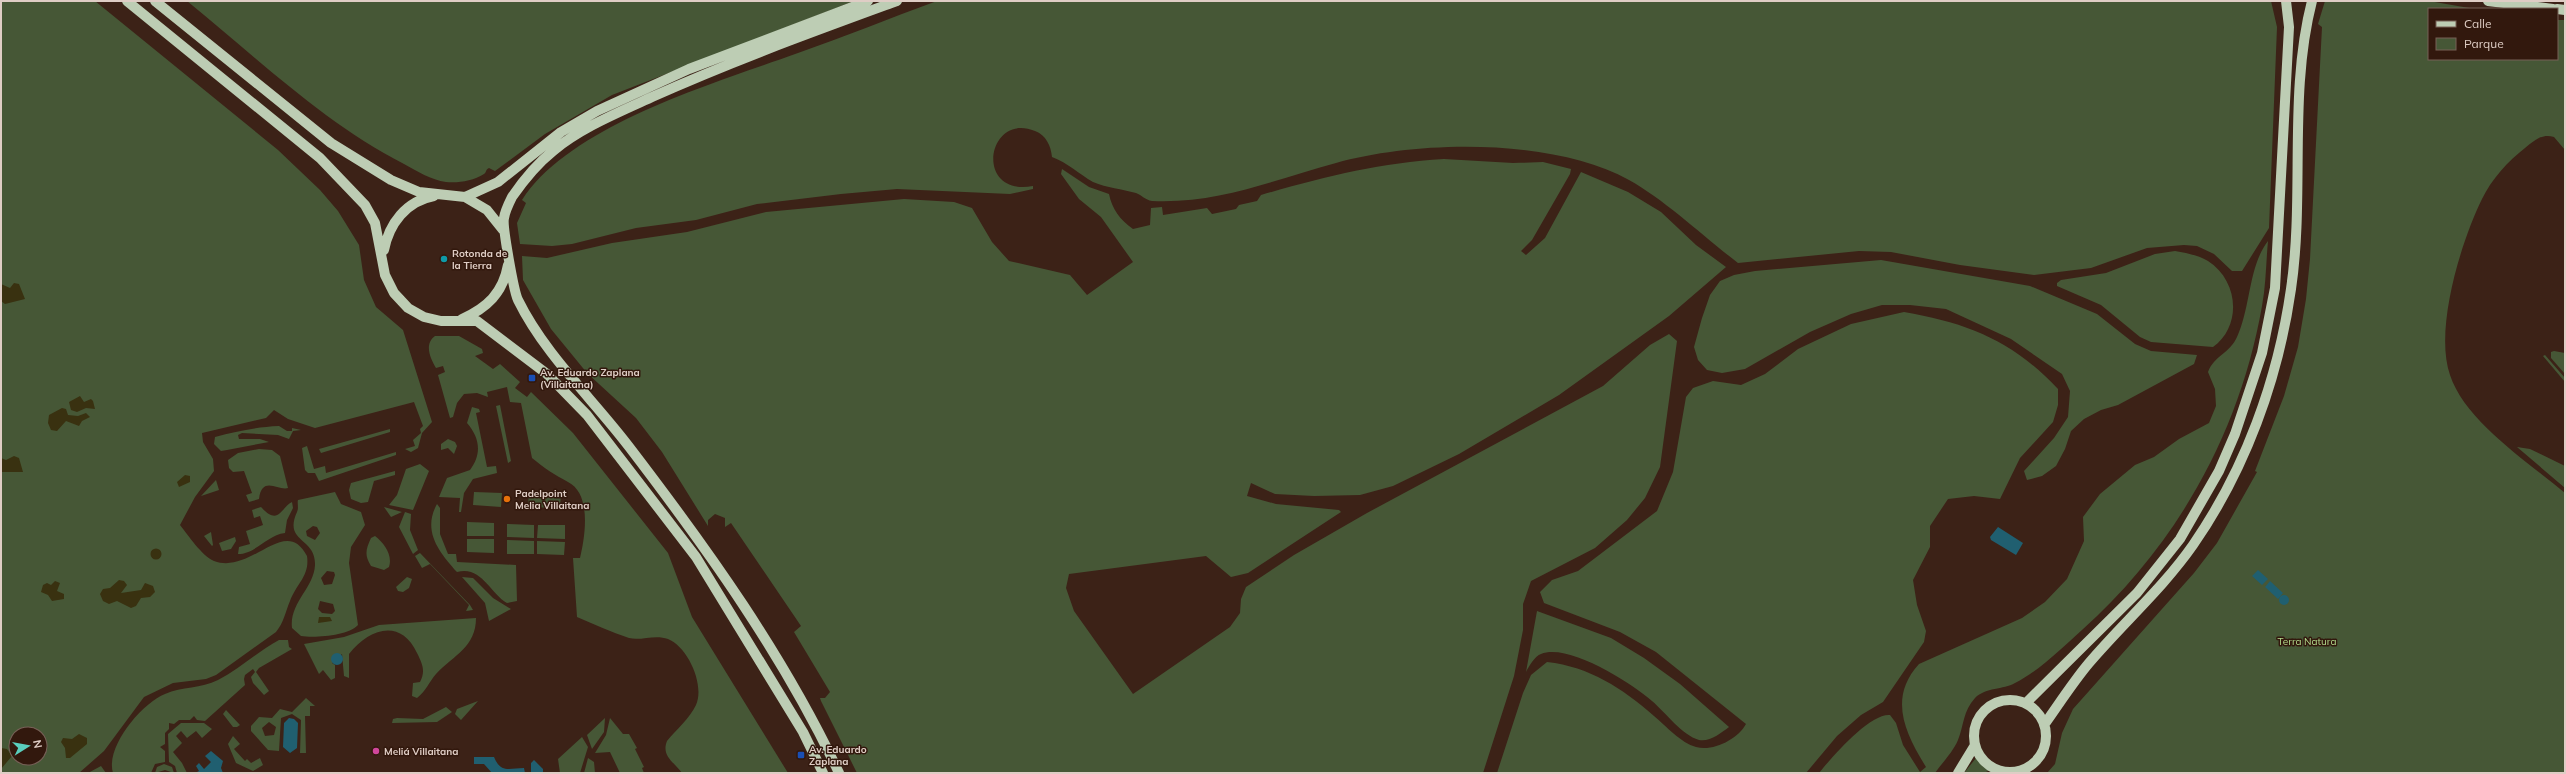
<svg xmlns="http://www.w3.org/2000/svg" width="2566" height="774" viewBox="0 0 2566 774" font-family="Mulish,sans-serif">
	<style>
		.green { fill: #465736; fill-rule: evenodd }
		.sand { fill: #393110 }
		.water { fill: #205f70 }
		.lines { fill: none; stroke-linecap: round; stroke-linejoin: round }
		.major { stroke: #bdcdb4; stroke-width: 10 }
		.culture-dot { fill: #0f9aa8; stroke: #32180d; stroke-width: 1.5 }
		.transit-dot { fill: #1a4fb4; stroke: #32180d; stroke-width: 1.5 }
		.food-dot { fill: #e8710a; stroke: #32180d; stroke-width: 1.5 }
		.hotel-dot { fill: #d1479c; stroke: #32180d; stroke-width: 1.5 }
		.labels { text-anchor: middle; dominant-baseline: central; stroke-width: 3; stroke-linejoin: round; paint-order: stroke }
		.poi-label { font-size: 10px; font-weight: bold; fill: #dfcdc5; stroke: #32180d; text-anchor: start }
		.park-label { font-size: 10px; fill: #b3dd8d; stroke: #32180d }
	</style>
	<rect width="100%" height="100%" fill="#3c2217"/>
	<!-- green -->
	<path class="green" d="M 1,1 L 95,1 L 278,150 L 320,190 L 338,211 L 359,245 L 364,280 L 376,307 L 403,330 L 432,422 L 422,433 L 418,448 L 411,452 L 405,449 L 415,446 L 413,440 L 421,433 L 420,429 L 423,426 L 414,402 L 315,428 L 288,419 L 274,410 L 266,418 L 202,433 L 203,442 L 213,459 L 214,471 L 195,497 L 180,525 C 189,536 201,555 214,561 C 252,575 285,514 307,556 C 310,576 296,584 290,601 C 285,613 284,622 276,632 L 216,675 L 206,679 L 173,683 L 144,697 L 104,751 L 79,773 L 1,773 ZM 16,734 L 40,734 L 40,758 L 16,758 Z
		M 187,1 L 854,1 L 612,95 L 545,134 L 495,171 L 489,168 C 485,170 487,172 484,174 C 473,181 459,183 446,182 C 431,180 417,171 404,164 C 324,123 257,58 187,1 Z
		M 937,1 L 2271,1 L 2277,27 L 2269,228 L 2242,271 L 2232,271 L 2214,254 L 2197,246 L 2184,245 L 2147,248 L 2091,268 L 2034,275 L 1960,265 L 1891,252 L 1859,251 L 1738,263 C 1704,237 1665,200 1629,180 C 1553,138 1418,140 1336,163 C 1273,180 1219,204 1152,201 C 1145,200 1142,195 1136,193 C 1122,189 1107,188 1093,182 C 1079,174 1068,163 1052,157 C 1051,146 1046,135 1035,131 C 987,111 973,197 1033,186 L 1033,189 L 1010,194 L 897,189 L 841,194 L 757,204 L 696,220 L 636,228 L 572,244 L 552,246 L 520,244 L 517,223 L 526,203 L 522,200 C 570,125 715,83 798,53 C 844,37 890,18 937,1 Z
		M 2325,1 L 2429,1 L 2475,9 L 2429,9 L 2429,59 L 2557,59 L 2557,20 L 2565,20 L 2565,150 L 2554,137 C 2542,133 2534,141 2525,148 C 2508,161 2491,180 2482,199 C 2461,242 2434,329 2450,375 C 2465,421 2528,462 2565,493 L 2565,773 L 2047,773 L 2055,764 L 2062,733 L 2073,709 L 2194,573 L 2217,543 L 2257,472 L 2255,471 L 2284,396 L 2298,347 L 2306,299 L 2310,259 L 2322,27 L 2318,24 Z
		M 1444,159 L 1513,163 L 1543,162 L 1571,169 L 1570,174 L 1532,240 L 1521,251 L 1526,255 L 1545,238 L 1581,172 L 1628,192 L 1661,212 L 1696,245 L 1726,267 L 1669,316 L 1559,395 L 1459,454 L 1393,486 L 1360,495 L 1314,496 L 1275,494 L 1251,483 L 1247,496 L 1276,504 L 1339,510 L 1341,512 L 1248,573 L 1231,577 L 1206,556 L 1069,574 L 1066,588 L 1074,611 L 1133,694 L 1230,627 L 1240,613 L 1241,599 L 1246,587 L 1294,555 L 1367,513 L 1603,386 L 1650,345 L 1669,334 L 1677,341 L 1660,467 L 1645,498 L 1627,520 L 1595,548 L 1531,581 L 1523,604 L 1523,630 L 1514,676 L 1483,773 L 857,773 L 821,701 L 820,698 L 825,698 L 830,692 L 794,632 L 801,626 L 731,523 L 725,527 L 725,518 L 715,514 L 708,520 L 708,526 L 662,452 L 636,418 L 587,373 L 551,329 L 523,280 L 522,256 L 547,258 L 612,243 L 687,232 L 766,212 L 904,199 L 954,202 L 972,208 L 992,242 L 1009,261 L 1070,275 L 1087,295 L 1133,262 L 1101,217 L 1079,199 L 1061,174 L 1062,169 L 1089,187 L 1109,194 C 1112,209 1120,220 1133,229 L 1150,225 L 1151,208 L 1162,207 L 1163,215 L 1207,208 L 1212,214 L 1236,209 L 1239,205 L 1257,201 L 1261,195 C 1323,177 1379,163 1444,159 Z
		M 2268,241 C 2266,262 2266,285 2262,306 C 2240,432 2177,545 2082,630 C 2062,648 2039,671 2015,683 C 2003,690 1986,687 1975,698 C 1963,711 1964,725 1958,740 C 1953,752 1942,763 1935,773 L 1819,773 C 1832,757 1870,713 1890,715 L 1896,723 L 1903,745 L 1920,772 L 1926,767 C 1905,733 1888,698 1919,664 L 2022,618 L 2045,602 L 2067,579 L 2084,541 L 2083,517 L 2100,494 L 2135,465 L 2154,457 L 2179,439 L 2209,423 L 2216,406 L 2215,389 L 2208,372 C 2214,356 2230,353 2237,337 C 2251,307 2248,267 2268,241 Z
		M 2175,251 C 2186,253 2198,255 2208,261 C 2239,281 2242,326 2213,347 L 2151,342 L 2140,337 L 2101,305 L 2057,286 L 2057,283 L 2061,280 L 2106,273 L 2155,254 Z
		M 1881,260 L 2030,286 L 2097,314 L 2135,344 L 2151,351 L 2197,355 L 2194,364 L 2118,405 L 2101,410 L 2084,419 L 2071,431 L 2065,449 L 2056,466 L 2042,476 L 2027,480 L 2024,471 L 2054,438 L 2068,417 L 2070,391 L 2062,374 L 2011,339 L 1946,309 L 1910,305 L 1882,305 L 1851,314 L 1810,332 L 1745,369 L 1722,373 L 1707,370 L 1698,360 L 1694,347 L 1702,318 L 1710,295 L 1720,281 L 1734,275 L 1755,271 Z
		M 1904,312 C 1968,323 2013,341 2058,389 L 2058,405 L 2053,422 L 2020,458 L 2000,499 L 1974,496 L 1948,499 L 1930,526 L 1930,547 L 1913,580 L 1917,605 L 1926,631 L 1924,642 L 1883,702 L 1861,715 L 1837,736 L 1806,773 L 1497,773 L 1523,693 L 1531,675 L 1547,662 C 1590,667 1622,688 1654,716 C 1666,726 1681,743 1696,747 C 1713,752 1738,739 1746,724 L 1656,652 L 1620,632 L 1544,603 L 1540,592 L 1552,580 L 1578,571 L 1657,511 L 1673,472 L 1686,397 L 1693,388 L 1713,381 L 1741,385 L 1765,374 L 1798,349 L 1851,324 Z
		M 435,336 L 459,336 L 482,349 L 483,353 L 475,356 L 493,369 L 500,364 L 520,382 L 515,388 L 527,397 L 531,392 L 573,433 L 668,553 L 692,617 L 788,773 L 682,773 C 674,762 661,756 667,741 C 676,730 690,718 696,705 C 705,685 688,647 668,639 C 655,634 641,641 629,638 C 611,632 594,624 577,617 L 573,558 L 580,558 C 585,537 592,494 568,482 C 555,475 544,468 532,458 L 521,403 L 510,402 L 507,387 L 487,392 L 488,397 L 477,393 L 464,394 L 457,403 L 453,417 L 450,418 L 438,375 L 445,372 L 443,366 L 436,368 C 430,358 424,344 435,336 Z
		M 2554,351 L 2565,353 L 2565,374 L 2551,358 L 2551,352 Z
		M 2545,355 L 2565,378 L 2565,382 L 2543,356 Z
		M 500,405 L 511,461 L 508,463 L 496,406 Z
		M 472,407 L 479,409 L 480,412 L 476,413 L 487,467 L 496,466 L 497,473 L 473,479 L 464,493 L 461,512 L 459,512 L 460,498 L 439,497 L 447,478 L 470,470 C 482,454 480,438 467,423 Z
		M 279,426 L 287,431 L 292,431 L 292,428 L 301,430 L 293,431 L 289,439 L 278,435 L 242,433 L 238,435 L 239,439 L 260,439 L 269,442 L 227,450 L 221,451 L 214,444 L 215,437 C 237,431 257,427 279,426 Z
		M 390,429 L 390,432 L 321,453 L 319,449 Z
		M 448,439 L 455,442 L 457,446 L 454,454 L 448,448 L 441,450 L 441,444 Z
		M 307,446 L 314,469 L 325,466 L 326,473 L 396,452 L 396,455 L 319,481 L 315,473 L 308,473 L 305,470 L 302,448 Z
		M 2517,447 L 2530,449 L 2565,466 L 2565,488 Z
		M 259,449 L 272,450 L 280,456 L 288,488 C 278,491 262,475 259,499 L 249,502 L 246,495 L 252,493 L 244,471 L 233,472 L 229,468 L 228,460 L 238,453 Z
		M 420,464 L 429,471 L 413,510 L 389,505 L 397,495 L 406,469 Z
		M 395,471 L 395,475 L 374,481 L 368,502 L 361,503 L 351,499 L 349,490 L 351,483 Z
		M 216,480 L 219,490 L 201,496 Z
		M 335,492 L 341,504 L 361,512 L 365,525 L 351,547 L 349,563 L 358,625 C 348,636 315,638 301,636 L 292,628 C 289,603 314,588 315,565 C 316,537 283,543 297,512 C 299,508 297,503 298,500 ZM 313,526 L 317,527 L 320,533 L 315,540 L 307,536 L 306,531 ZM 327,571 L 334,572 L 335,575 L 332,584 L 324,585 L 321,578 ZM 320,601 L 333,604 L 335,611 L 332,614 L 322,613 L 318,609 Z
		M 474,492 L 502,493 L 501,507 L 473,505 Z
		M 529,492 L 561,493 L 560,508 L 528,507 Z
		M 292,502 L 293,508 L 287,520 L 285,533 C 267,535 256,554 238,554 L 239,547 L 250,544 L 246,531 L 263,525 L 260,516 L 254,518 L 252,510 L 261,507 C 279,527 281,507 292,502 Z
		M 437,504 L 440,508 L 440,534 L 448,554 L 456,554 L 457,562 L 516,565 L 517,601 L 507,603 C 490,593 481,565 457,572 C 439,552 422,531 437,504 Z
		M 384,507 L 402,512 L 391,517 Z
		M 405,512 L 411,514 L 410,530 L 418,550 L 413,554 L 399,527 Z
		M 467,522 L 494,523 L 494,536 L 467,536 Z
		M 507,524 L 534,525 L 534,538 L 507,537 Z
		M 538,525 L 565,525 L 565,539 L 537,538 Z
		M 211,532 L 213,545 L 212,546 L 204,536 Z
		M 375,536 C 384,543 393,555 389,567 L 384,570 L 371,566 C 364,555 366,549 371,538 Z
		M 235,537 L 236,541 L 231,549 L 222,551 L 219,543 Z
		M 467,539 L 494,539 L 494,553 L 467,552 Z
		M 507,540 L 534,541 L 534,554 L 507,554 Z
		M 537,541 L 565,542 L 564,555 L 537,554 Z
		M 420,553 L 470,605 L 473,610 L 466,611 L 469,605 L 430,564 L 422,568 L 415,556 Z
		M 407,577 L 412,579 L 409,588 L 403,592 L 398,591 L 396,587 Z
		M 462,577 L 473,578 L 493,598 L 511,609 L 489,621 L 485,603 Z
		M 1537,611 L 1611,638 L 1644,658 L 1680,684 L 1729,727 C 1721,733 1710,742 1699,740 C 1682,735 1666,713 1652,701 C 1631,683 1569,643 1541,654 C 1535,656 1529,666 1526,672 Z
		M 476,618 C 476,647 454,655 436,674 C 429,682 426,691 417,698 L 412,696 L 413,683 L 420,682 C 426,671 422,663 417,653 C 401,618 369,628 349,654 L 349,678 L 344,676 L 342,654 L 332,663 L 335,665 L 335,678 L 331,680 L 323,670 L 319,674 L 304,644 L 344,637 L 379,625 Z
		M 279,640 L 288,640 L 289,647 L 292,649 L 259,668 L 256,672 L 269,691 L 264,695 L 253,683 L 251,677 L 255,672 L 253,669 L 245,675 L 244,679 L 245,685 L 205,721 L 197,720 L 194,716 L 190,720 L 179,720 L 174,724 L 169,723 L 169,729 L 165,733 L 165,744 L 160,747 L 165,751 L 165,762 L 155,764 L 151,773 L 113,773 C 105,747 142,703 165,694 C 182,686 201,689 218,680 C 239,669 257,652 279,640 Z
		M 306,698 L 315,706 L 310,706 L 310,716 L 305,716 L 306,753 L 300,753 L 301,720 L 292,714 L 281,718 L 279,751 L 268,750 L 251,731 L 251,726 L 259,717 L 272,718 L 280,709 L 292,712 ZM 269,722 L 276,727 L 274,735 L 265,736 L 262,728 Z
		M 478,701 L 461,720 L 455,714 L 457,709 Z
		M 446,707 L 452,712 L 437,722 L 392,723 L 393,719 L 397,718 L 423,719 Z
		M 226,710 L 240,725 L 237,727 L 233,727 L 223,714 Z
		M 605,718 L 604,732 L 592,749 L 587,735 Z
		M 610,718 L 623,734 L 629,734 L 637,748 L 635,749 L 644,767 L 642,768 L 644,773 L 620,773 L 610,752 L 595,753 L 606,735 Z
		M 181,723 L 204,723 L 212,729 L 202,738 L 196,731 L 187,738 L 181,731 L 176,736 L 182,743 L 173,752 L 182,763 L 187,773 L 177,773 L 175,766 L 169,762 L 168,734 Z
		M 233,736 L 240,744 L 234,749 L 245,761 L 247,759 L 251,763 L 260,758 L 263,765 L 253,771 L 236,763 L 228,744 Z
		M 582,737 L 588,747 L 580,773 L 560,773 L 558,759 Z
		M 588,758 L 594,762 L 595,773 L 584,773 Z
		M 1976,758 L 1990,770 L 1984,773 L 1964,773 Z
		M 164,764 L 172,767 L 174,773 L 165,770 L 155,773 L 157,767 Z
		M 101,766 L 106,773 L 88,773 Z"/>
	<!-- sand -->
	<path class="sand" d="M 14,283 L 19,284 L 25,299 L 5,304 L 1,301 L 1,284 L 10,288 Z
		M 80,396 L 84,402 L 91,399 L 93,401 L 95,409 L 86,408 L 77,412 L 71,410 L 69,402 Z
		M 62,408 L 66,409 L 68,415 L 78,416 L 86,413 L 90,417 L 82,421 L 79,426 L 66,421 L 57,431 L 51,430 L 48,423 L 49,415 Z
		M 14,456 L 19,458 L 23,472 L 1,472 L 1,458 L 6,460 Z
		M 185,475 L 190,476 L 190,482 L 179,487 L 177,482 Z
		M150.5 554a5.5 5.5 0 1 1 11 0a5.5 5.5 0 1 1-11 0Z
		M 119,580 L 124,581 L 127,585 L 121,593 L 141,590 L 145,583 L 153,586 L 155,592 L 150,597 L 141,598 L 136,606 L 131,608 L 117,601 L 109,604 L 103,601 L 100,594 L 103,589 L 110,588 Z
		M 55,581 L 60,583 L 57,591 L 64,594 L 64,599 L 52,601 L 48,595 L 41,592 L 43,585 L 47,583 L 51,585 Z
		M 319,617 L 330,617 L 332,621 L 318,623 Z
		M 79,734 L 87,738 L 87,744 L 70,758 L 66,758 L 65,748 L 61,742 L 63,738 L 72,739 Z
		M 1,748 L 7,749 L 12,756 L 1,769 Z"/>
	<!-- water -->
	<path class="water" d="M 1998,527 L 2023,543 L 2016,555 L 1991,540 L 1990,537 Z
		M 2258,570 L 2268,579 L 2262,585 L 2252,576 Z
		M 2270,581 L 2283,593 L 2278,599 L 2265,587 Z
		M2279 600a5 5 0 1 1 10 0a5 5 0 1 1-10 0Z
		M331 659a6 6 0 1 1 12 0a6 6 0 1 1-12 0Z
		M 289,718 L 294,719 L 298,723 L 297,748 L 290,753 L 283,747 L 284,723 Z
		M 211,751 L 223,761 L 221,768 L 223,773 L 195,773 L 199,771 L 196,766 L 199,763 L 204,769 L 211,762 L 205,756 Z
		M 474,757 L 494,757 C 501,774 510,768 524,768 L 525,773 L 492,773 L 484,764 L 474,764 Z
		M 534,760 L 543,769 L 543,773 L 531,773 L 531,763 Z"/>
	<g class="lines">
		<!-- major -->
		<path class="major" d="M 127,1 L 320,158 L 365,205 L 375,223 L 385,275 L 394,293 L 408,308 L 424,317 L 441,321 L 477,321 L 547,374 L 587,415 L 696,557 L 803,732 L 823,773
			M 155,1 L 331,143 L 391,180 L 419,192 L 465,197 L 487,210 L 503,230
			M 2488,1 L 2553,9
			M 2557,9 L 2565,10
			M 465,197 L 498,182 L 561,132 L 597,111 L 689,69 L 868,1
			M 384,250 C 389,224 406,201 434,196
			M 462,319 C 487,308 503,293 508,265
			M1974 736a36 36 0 1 1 72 0a36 36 0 1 1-72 0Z
			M 2026,703 L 2137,593 L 2180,539 L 2219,471 L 2235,434 L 2262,353 L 2275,288 L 2289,27 L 2286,1
			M 2044,725 C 2059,704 2073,682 2089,663 C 2123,623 2163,588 2193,545 C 2245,470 2278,380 2291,289 C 2305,194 2288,94 2312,1
			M 839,773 C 784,656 708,550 630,448 C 593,399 545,355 518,300 C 514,292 502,226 504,218 C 505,211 509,203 512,197 C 523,181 538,163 553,151 C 582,127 618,113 652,97 C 732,61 815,31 897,1
			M 1958,773 L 1975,745"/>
	</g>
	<!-- markers -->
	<circle class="culture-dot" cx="444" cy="259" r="4"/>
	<g class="transit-dot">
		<rect x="528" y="374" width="8" height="8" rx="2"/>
		<rect x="797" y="751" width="8" height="8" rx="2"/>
	</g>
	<circle class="food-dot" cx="507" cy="499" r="4"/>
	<circle class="hotel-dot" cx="376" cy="751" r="4"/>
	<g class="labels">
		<!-- poi labels -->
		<g class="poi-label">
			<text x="452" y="253">Rotonda de<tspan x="452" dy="12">la Tierra</tspan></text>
			<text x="540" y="372">Av. Eduardo Zaplana<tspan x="540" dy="12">(Villaitana)</tspan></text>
			<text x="515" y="493">Padelpoint<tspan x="515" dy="12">Melia Villaitana</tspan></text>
			<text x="809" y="749">Av. Eduardo<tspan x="809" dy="12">Zaplana</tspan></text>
			<text x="384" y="751">Meliá Villaitana</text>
		</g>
		<!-- park labels -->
		<g class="park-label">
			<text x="2307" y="641">Terra Natura</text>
		</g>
	</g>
	<!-- border -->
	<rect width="2566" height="774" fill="none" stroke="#dfcdc5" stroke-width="4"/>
	<!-- legend -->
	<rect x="2428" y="8" width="130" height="52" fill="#32180d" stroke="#776057"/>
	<rect x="2436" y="21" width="20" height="6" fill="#bdcdb4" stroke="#776057"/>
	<text x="2464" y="28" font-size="12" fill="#dfcdc5">Calle</text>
	<rect x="2436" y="38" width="20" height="12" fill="#465736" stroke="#776057"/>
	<text x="2464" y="48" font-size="12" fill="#dfcdc5">Parque</text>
	<!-- north arrow -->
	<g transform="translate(28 746) rotate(79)"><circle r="19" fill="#32180d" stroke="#776057"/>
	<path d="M0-3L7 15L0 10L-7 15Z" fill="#5acebd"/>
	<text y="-6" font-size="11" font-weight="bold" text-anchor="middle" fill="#dfcdc5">N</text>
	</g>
</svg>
